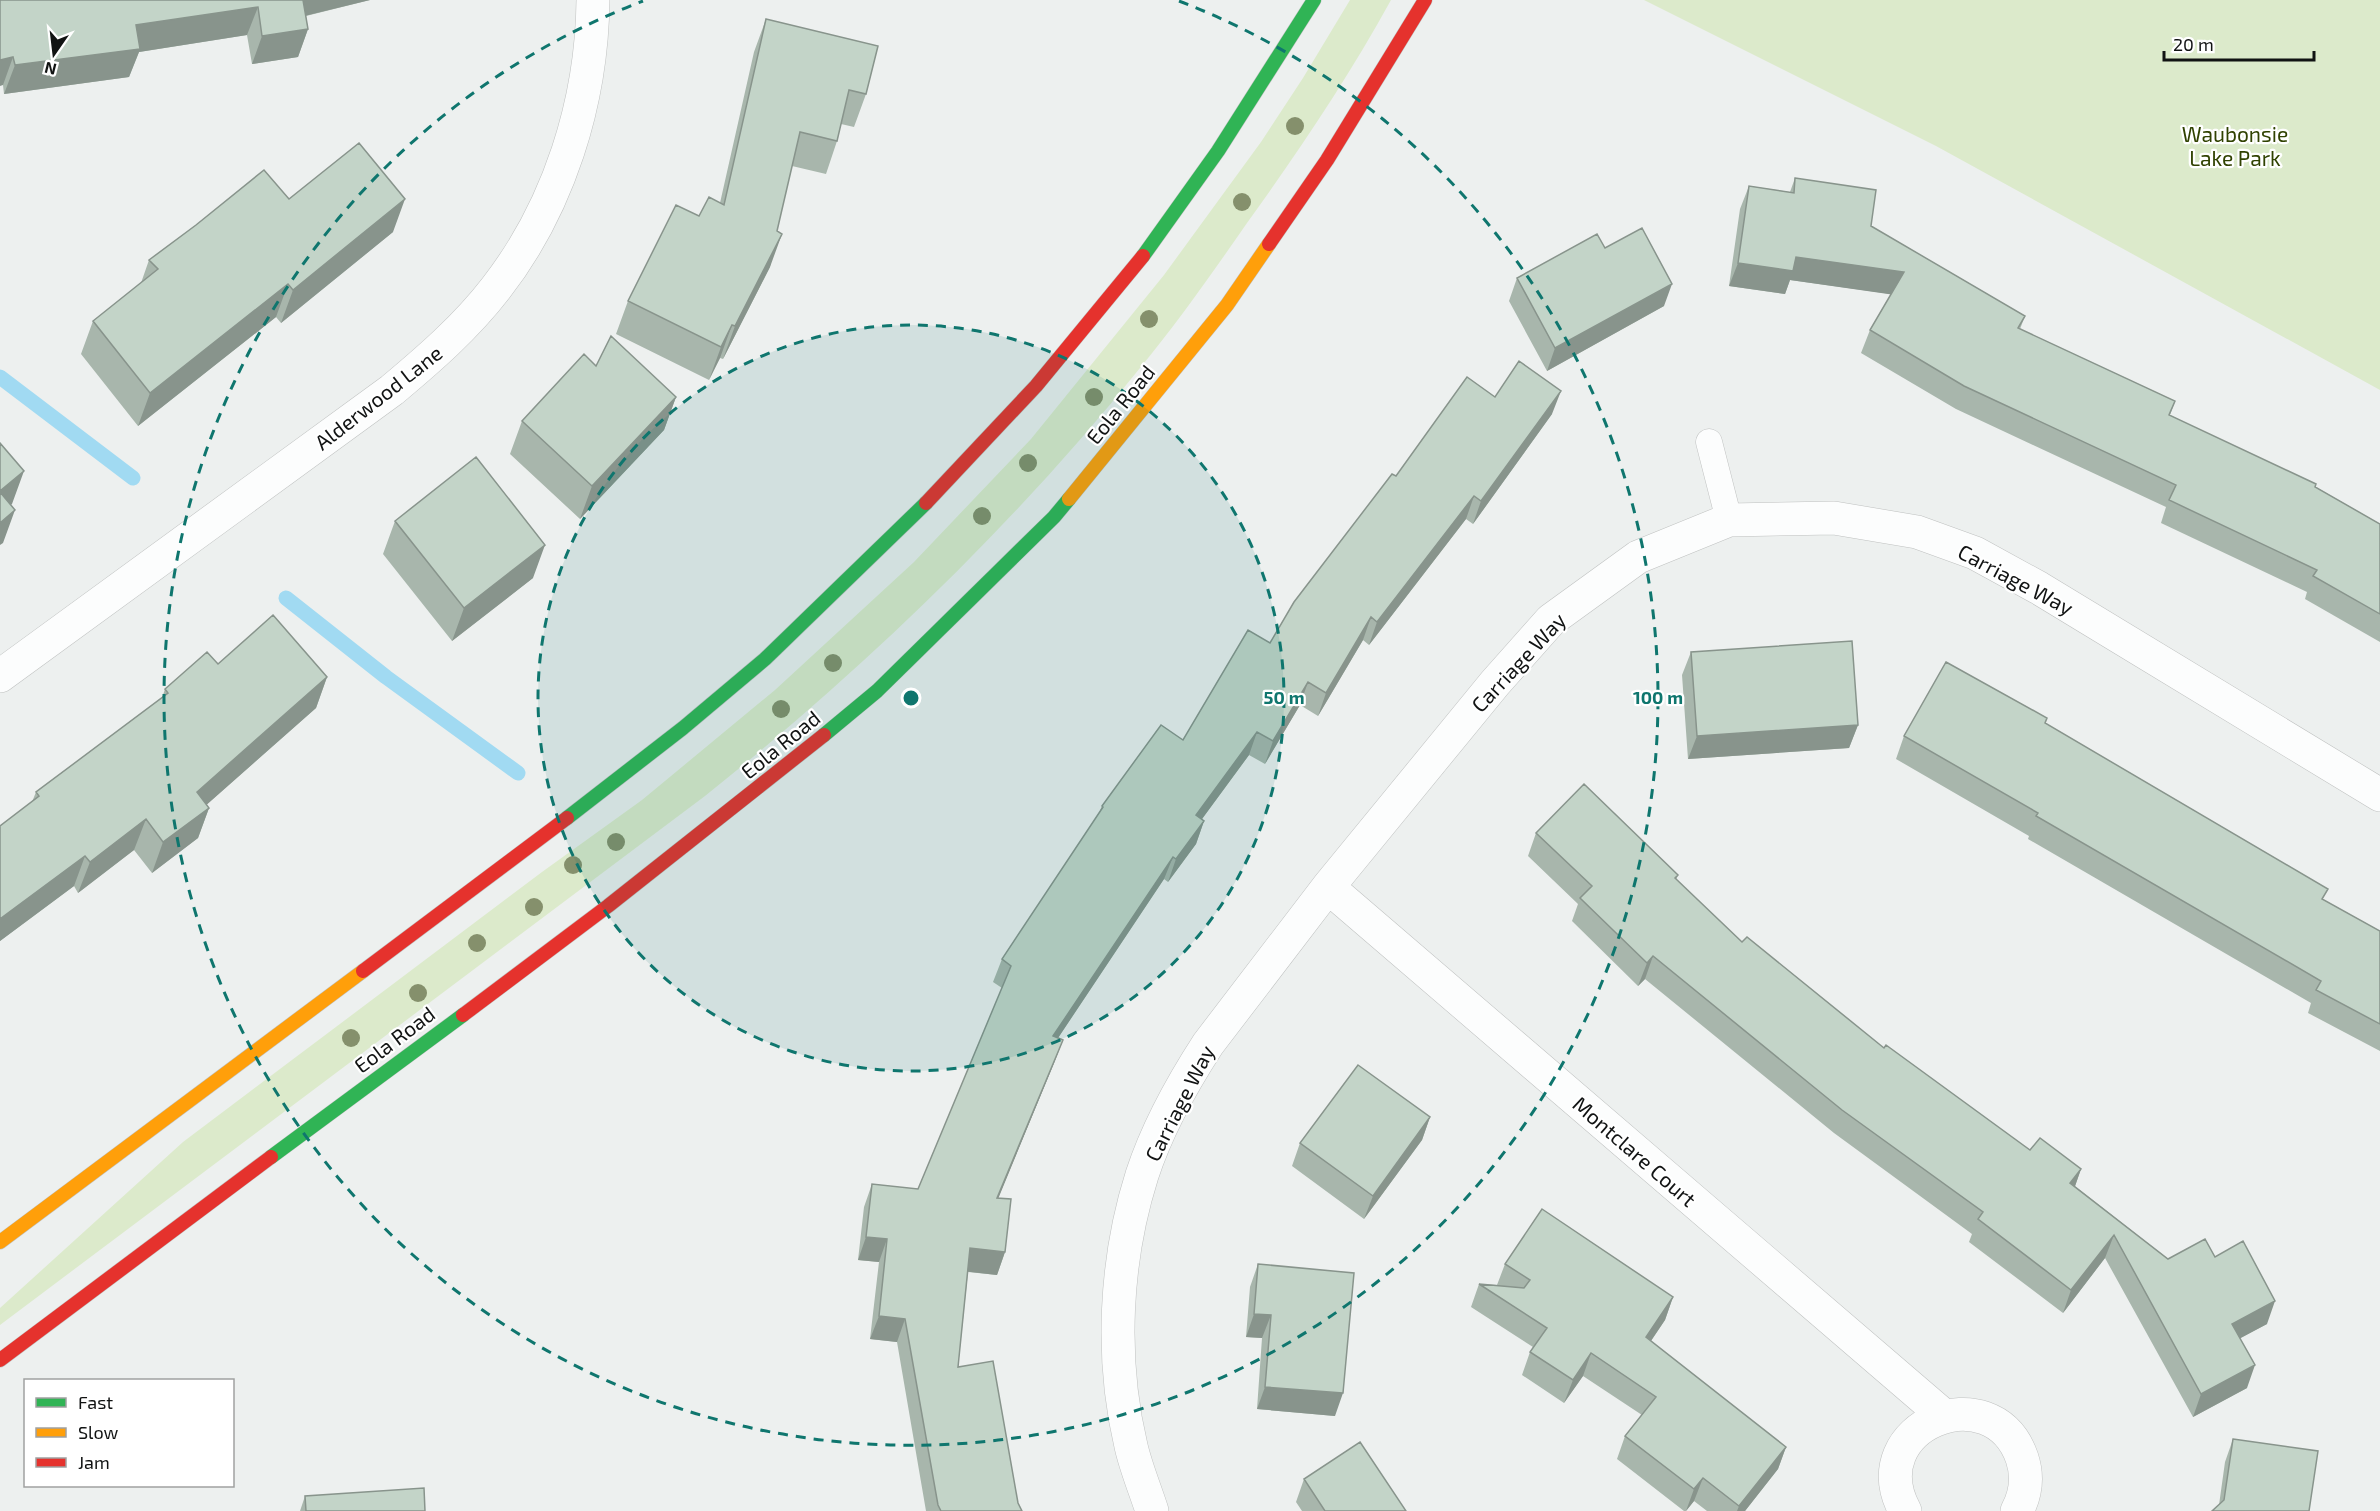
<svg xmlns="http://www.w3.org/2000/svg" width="2380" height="1511" viewBox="0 0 2380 1511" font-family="'Exo 2',sans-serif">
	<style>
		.green { fill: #dceacb }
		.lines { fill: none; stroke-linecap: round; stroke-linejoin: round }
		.stream { stroke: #a1daf2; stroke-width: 15 }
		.lane-casing { stroke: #bfc1c0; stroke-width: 27 }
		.street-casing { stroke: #bfc1c0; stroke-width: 34 }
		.fast-casing { stroke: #bfc1c0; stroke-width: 15 }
		.slow-casing { stroke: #bfc1c0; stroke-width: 15 }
		.jam-casing { stroke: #bfc1c0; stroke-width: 15 }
		.lane { stroke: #fcfdfd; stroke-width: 26 }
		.street { stroke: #fcfdfd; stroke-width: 33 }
		.fast { stroke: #30b455; stroke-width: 14 }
		.slow { stroke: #ff9f0a; stroke-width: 14 }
		.jam { stroke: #e5322d; stroke-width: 14 }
		.tree { fill: #85906c }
		.wall { fill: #a8b6ac }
		.shaded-wall { fill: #88948c }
		.building { fill: #c3d4c8; stroke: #88948c; stroke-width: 1.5 }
		.ring { fill: none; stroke: #0f766e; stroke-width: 3; stroke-dasharray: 10 8 }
		.labels { text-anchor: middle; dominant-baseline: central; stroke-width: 4.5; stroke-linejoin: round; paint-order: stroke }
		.park-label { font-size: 21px; fill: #304201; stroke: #fff }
		.street-label { font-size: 21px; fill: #111313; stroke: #fff }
		.centre { fill: #0f766e; stroke: #fff; stroke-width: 3 }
		.ring-label { font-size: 18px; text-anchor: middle; font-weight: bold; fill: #0f766e; stroke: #fff; stroke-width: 4.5; stroke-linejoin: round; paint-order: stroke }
	</style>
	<rect width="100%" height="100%" fill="#edf0ef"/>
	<!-- green -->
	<path class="green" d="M 1350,0 L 1391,0 C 1348,78 1299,151 1247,223 C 1213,272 1178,322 1140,368 C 1012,527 864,669 705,796 L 0,1325 L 0,1308 L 183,1142 L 542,872 L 642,800 L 775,690 L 914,562 L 1031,439 L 1164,275 L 1261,142 L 1303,78 Z
		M 1644,0 L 2380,0 L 2380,390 L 1936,146 Z"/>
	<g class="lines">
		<!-- stream -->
		<path class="stream" d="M 0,377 L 133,478
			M 286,598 L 386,677 L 518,773"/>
		<!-- lane casing -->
		<g class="lane-casing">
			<path id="lane" d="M 1709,442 L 1729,520"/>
		</g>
		<!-- street casing -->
		<g class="street-casing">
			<path id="street" d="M 0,676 L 392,390 C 429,359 466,327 496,288 C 559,207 592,102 593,0
				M 1328,887 L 1943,1415
				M 1152,1511 C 1145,1489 1136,1468 1131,1446 C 1110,1358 1115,1260 1142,1175 C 1157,1129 1182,1084 1208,1044 L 1328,887 L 1495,683 L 1551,620 L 1638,557 L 1729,520 L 1834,518 L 1917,532 L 1975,553 L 2039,588 L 2380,795
				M 1905,1511 C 1859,1426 1992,1372 2022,1458 C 2028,1476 2026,1494 2017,1511"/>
		</g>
		<!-- fast casing -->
		<g class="fast-casing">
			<path id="fast" d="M 1143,256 L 1218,151 L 1314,0
				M 824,735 L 877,691 L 1054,517 L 1069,499
				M 567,818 L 683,728 L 765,659 L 926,503
				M 271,1157 L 463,1015"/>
		</g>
		<!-- slow casing -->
		<g class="slow-casing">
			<path id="slow" d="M 1069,499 L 1227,305 L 1269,244
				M 0,1242 L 363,971"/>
		</g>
		<!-- jam casing -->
		<g class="jam-casing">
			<path id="jam" d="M 1269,244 L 1327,160 L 1425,0
				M 926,503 L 1036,386 L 1143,256
				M 363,971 L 567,818
				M 463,1015 L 608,906 L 824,735
				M 0,1360 L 271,1157"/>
		</g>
		<!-- lane -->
		<use href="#lane" class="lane"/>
		<!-- street -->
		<use href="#street" class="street"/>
		<!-- fast -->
		<use href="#fast" class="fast"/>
		<!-- slow -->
		<use href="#slow" class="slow"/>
		<!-- jam -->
		<use href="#jam" class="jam"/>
	</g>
	<!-- trees -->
	<g class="tree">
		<circle cx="1295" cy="126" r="9"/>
		<circle cx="1242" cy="202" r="9"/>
		<circle cx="1149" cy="319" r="9"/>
		<circle cx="1094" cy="397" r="9"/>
		<circle cx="1028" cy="463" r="9"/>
		<circle cx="982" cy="516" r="9"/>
		<circle cx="833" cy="663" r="9"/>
		<circle cx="781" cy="709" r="9"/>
		<circle cx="616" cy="842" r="9"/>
		<circle cx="573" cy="865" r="9"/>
		<circle cx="534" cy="907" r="9"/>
		<circle cx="477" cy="943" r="9"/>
		<circle cx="418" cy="993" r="9"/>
		<circle cx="351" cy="1038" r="9"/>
	</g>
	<!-- wall -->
	<path class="wall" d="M 0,0 L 370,0 L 306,16 L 308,29 L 298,57 L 252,64 L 247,35 L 139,52 L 129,77 L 4,94 L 3,85 Z
		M 766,19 L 866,94 L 854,127 L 841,124 L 837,141 L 826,174 L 792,166 L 777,231 L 770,267 L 723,359 L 720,358 L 709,380 L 616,334 L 628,301 L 699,216 L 720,203 L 754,52 Z
		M 1795,178 L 1871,226 L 2025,316 L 2020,329 L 2175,401 L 2170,415 L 2316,487 L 2380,524 L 2380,642 L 2305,599 L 2307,592 L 2161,523 L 2166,507 L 1956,409 L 1861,353 L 1870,330 L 1891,294 L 1790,280 L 1785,294 L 1729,286 L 1740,209 L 1749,186 L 1790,192 Z
		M 289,199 L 393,232 L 281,323 L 276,317 L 138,426 L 81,354 L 93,321 L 141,283 L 149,260 Z
		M 1605,248 L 1664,306 L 1547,371 L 1509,301 L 1517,278 Z
		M 596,366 L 676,397 L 664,430 L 580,519 L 510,454 L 522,421 Z
		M 1495,397 L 1552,414 L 1473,524 L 1466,519 L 1369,645 L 1363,640 L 1318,716 L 1300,705 L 1265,764 L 1249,755 L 1202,819 L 1204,821 L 1196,844 L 1168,882 L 1164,879 L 1058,1038 L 1063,1040 L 1054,1063 L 998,1198 L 1005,1252 L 997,1275 L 968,1272 L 958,1367 L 1022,1511 L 926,1511 L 897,1342 L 870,1339 L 879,1262 L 858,1260 L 864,1207 L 872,1184 L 918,1189 L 1002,988 L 993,982 L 1002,959 L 1099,813 L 1102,806 L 1183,740 L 1270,643 L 1396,476 Z
		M 395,521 L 533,578 L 452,641 L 383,554 Z
		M 1691,652 L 1858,725 L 1849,748 L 1688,759 L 1682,675 Z
		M 218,664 L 327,677 L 316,708 L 206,805 L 209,808 L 198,838 L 152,873 L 134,850 L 78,893 L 74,886 L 0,941 L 0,826 L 32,802 L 36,792 L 162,698 L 165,689 Z
		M 2045,724 L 2324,900 L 2380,931 L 2380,1051 L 2308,1013 L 2311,1003 L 2028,839 L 2029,836 L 1896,759 L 1904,736 Z
		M 1536,833 L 1678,875 L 1676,880 L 1742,942 L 1884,1048 L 2030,1150 L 2081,1169 L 2075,1186 L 2168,1259 L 2215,1257 L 2267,1324 L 2240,1338 L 2247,1388 L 2193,1417 L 2105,1258 L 2063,1313 L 1969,1242 L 1972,1234 L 1834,1133 L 1645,979 L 1638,986 L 1572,921 L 1578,904 L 1528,856 Z
		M 1430,1117 L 1422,1140 L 1364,1219 L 1292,1166 L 1300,1143 Z
		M 1258,1264 L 1335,1416 L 1257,1409 L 1262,1338 L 1246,1337 L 1250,1287 Z
		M 1505,1264 L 1673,1297 L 1665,1320 L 1651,1341 L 1786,1447 L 1778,1469 L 1745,1511 L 1707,1511 L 1694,1501 L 1686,1511 L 1684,1511 L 1617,1459 L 1625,1436 L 1642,1415 L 1583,1376 L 1564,1403 L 1522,1375 L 1530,1352 L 1533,1347 L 1471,1307 L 1479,1284 L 1497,1285 Z
		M 2233,1439 L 2309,1511 L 2219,1505 L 2225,1462 Z
		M 1304,1479 L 1406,1511 L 1302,1511 L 1296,1502 Z
		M 305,1496 L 425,1511 L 300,1511 Z"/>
	<!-- shaded-wall -->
	<path class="shaded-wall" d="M 299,0 L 370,0 L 292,19 Z
		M 258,7 L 247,35 L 139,52 L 129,77 L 4,94 L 15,65 L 136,25 Z
		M 308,29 L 298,57 L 252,64 L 262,36 Z
		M 13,57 L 3,85 L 0,86 L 0,60 Z
		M 405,199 L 393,232 L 281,323 L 293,290 Z
		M 782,234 L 770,267 L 723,359 L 735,326 Z
		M 1796,257 L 1904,272 L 1895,295 L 1790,280 L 1785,294 L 1729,286 L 1738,263 Z
		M 288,284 L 276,317 L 138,426 L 150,393 Z
		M 1672,284 L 1664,306 L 1547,371 L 1555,348 Z
		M 732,325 L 720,358 L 709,380 L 721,347 Z
		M 1561,391 L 1552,414 L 1473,524 L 1481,501 Z
		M 676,397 L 664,430 L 580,519 L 592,486 Z
		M 24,471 L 12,504 L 0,514 L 0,491 Z
		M 1474,496 L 1466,519 L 1369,645 L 1377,622 Z
		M 15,510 L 3,543 L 0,545 L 0,523 Z
		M 545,545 L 533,578 L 452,641 L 464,608 Z
		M 1371,617 L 1363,640 L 1318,716 L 1326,693 Z
		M 327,677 L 316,708 L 186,823 L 197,792 Z
		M 1308,682 L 1300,705 L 1265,764 L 1273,741 Z
		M 1858,725 L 1849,748 L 1688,759 L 1697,736 Z
		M 1257,732 L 1249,755 L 1188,838 L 1196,815 Z
		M 209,808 L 198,838 L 152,873 L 163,842 Z
		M 146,819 L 134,850 L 78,893 L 90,862 Z
		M 1204,821 L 1196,844 L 1168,882 L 1176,859 Z
		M 85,856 L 74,886 L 0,941 L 0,919 Z
		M 1173,857 L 1164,879 L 1044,1059 L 1053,1036 Z
		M 1653,956 L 1645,979 L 1638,986 L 1647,963 Z
		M 1063,1040 L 1054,1063 L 989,1221 L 997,1198 Z
		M 1430,1117 L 1422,1140 L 1364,1219 L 1373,1196 Z
		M 2081,1169 L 2073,1192 L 2070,1183 Z
		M 2114,1235 L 2105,1258 L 2063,1313 L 2071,1290 Z
		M 866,1237 L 887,1239 L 879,1262 L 858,1260 Z
		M 970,1248 L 1005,1252 L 997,1275 L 962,1271 Z
		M 1673,1297 L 1665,1320 L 1638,1360 L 1646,1337 Z
		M 2275,1301 L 2267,1324 L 2224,1347 L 2232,1324 Z
		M 1254,1314 L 1271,1315 L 1262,1338 L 1246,1337 Z
		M 879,1316 L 905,1319 L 897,1342 L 870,1339 Z
		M 1591,1353 L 1583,1376 L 1564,1403 L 1573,1380 Z
		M 2255,1365 L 2247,1388 L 2193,1417 L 2201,1394 Z
		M 1265,1387 L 1343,1393 L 1335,1416 L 1257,1409 Z
		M 1786,1447 L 1778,1469 L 1745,1511 L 1737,1511 L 1739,1506 Z
		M 1703,1478 L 1694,1501 L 1686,1511 L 1694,1489 Z"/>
	<!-- building -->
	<path class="building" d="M 0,0 L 303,0 L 308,29 L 262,36 L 258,7 L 136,25 L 140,49 L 15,65 L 13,57 L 0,60 Z
		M 766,19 L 878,46 L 866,94 L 849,90 L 837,141 L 800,132 L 777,231 L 782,234 L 735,326 L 732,325 L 721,347 L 628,301 L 676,205 L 699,216 L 709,197 L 724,205 Z
		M 359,143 L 405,199 L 293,290 L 288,284 L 150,393 L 93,321 L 158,269 L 149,260 L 196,225 L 264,170 L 289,199 Z
		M 1795,178 L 1876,190 L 1871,226 L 2025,316 L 2018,328 L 2175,401 L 2169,415 L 2316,484 L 2315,487 L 2380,524 L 2380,614 L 2313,576 L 2317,570 L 2169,500 L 2176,485 L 1964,386 L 1870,330 L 1904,272 L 1796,257 L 1793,271 L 1738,263 L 1749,186 L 1794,193 Z
		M 1642,228 L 1672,284 L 1555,348 L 1517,278 L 1597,234 L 1605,248 Z
		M 611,336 L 676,397 L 592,486 L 522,421 L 584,354 L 596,366 Z
		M 1519,361 L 1561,391 L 1481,501 L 1474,496 L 1377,622 L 1371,617 L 1326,693 L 1308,682 L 1273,741 L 1257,732 L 1196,815 L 1204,821 L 1176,859 L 1173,857 L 1053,1036 L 1063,1040 L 997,1198 L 1011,1199 L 1005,1252 L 970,1248 L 958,1367 L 993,1361 L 1018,1503 L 1022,1511 L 941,1511 L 938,1505 L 905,1319 L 879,1316 L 887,1239 L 866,1237 L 872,1184 L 918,1189 L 1011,966 L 1002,959 L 1103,807 L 1102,806 L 1161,725 L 1183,740 L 1248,630 L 1270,643 L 1294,602 L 1392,474 L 1396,476 L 1467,377 L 1495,397 Z
		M 0,443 L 24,471 L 0,491 Z
		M 476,457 L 545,545 L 464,608 L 395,521 Z
		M 0,492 L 15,510 L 0,523 Z
		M 273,615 L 327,677 L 197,792 L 209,808 L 163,842 L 146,819 L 90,862 L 85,856 L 0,919 L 0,826 L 39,796 L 36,792 L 168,693 L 165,689 L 207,652 L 218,664 Z
		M 1852,641 L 1858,725 L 1697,736 L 1691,652 Z
		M 1946,662 L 2047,718 L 2045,723 L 2328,889 L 2322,899 L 2380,931 L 2380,1024 L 2316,990 L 2321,981 L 2036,816 L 2038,813 L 1904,736 Z
		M 1584,784 L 1678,875 L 1675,878 L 1742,942 L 1747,937 L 1884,1048 L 1886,1045 L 2030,1150 L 2040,1138 L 2081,1169 L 2070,1183 L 2168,1259 L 2205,1239 L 2215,1257 L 2243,1241 L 2275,1301 L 2232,1324 L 2255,1365 L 2201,1394 L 2114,1235 L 2071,1290 L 1978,1219 L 1983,1212 L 1842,1110 L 1653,956 L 1647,963 L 1580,898 L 1592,886 L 1536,833 Z
		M 1358,1065 L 1430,1117 L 1373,1196 L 1300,1143 Z
		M 1542,1209 L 1673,1297 L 1646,1337 L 1786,1447 L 1739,1506 L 1703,1478 L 1694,1489 L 1625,1436 L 1656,1397 L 1591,1353 L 1573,1380 L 1530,1352 L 1547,1328 L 1479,1284 L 1524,1288 L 1530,1280 L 1505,1264 Z
		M 1258,1264 L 1354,1273 L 1343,1393 L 1265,1387 L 1271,1315 L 1254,1314 Z
		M 2233,1439 L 2318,1451 L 2309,1511 L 2212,1511 L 2224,1500 Z
		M 1360,1442 L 1406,1511 L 1325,1511 L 1304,1479 Z
		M 424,1488 L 425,1511 L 306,1511 L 305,1496 Z"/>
	<!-- distance rings -->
	<circle cx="911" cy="698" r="373" fill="#0f766e" fill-opacity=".12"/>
	<g class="ring">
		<circle cx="911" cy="698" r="373"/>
		<path d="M1179 1A747 747 0 1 1 643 1"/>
	</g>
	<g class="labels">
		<!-- park labels -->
		<g class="park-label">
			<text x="2235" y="133">Waubonsie<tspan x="2235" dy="24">Lake Park</tspan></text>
		</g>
		<!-- street labels -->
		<g class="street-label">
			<text transform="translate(378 397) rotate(-38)">Alderwood Lane</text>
			<text transform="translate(1120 404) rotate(-51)">Eola Road</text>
			<text transform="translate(2016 579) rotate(28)">Carriage Way</text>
			<text transform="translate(1518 662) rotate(-47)">Carriage Way</text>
			<text transform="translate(780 744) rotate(-39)">Eola Road</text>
			<text transform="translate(394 1039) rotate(-37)">Eola Road</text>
			<text transform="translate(1179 1103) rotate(-63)">Carriage Way</text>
			<text transform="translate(1635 1151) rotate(41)">Montclare Court</text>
		</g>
	</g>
	<circle cx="911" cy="698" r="9" class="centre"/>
	<g class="ring-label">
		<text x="1284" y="704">50 m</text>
		<text x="1658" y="704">100 m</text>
	</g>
	<!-- legend -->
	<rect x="24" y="1379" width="210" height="108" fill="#ffffff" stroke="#a0a1a1" stroke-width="1.5"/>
	<rect x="36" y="1398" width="30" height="9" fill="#30b455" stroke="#a0a1a1" stroke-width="1.5"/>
	<text x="78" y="1409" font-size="18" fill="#111313">Fast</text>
	<rect x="36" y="1428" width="30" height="9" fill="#ff9f0a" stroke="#a0a1a1" stroke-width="1.5"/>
	<text x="78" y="1439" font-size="18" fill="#111313">Slow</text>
	<rect x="36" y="1458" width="30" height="9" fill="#e5322d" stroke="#a0a1a1" stroke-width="1.5"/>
	<text x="78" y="1469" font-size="18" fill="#111313">Jam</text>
	<!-- north arrow -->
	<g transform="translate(54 54) rotate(194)" stroke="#ffffff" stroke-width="4.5" paint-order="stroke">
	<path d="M0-4.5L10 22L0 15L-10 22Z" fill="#111313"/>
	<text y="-9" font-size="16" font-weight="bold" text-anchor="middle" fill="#111313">N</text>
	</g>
	<!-- scale -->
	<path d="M2164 51v9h150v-9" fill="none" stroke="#111313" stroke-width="3"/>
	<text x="2173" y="51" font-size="18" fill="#111313" stroke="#ffffff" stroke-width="4.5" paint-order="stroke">20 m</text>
</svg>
